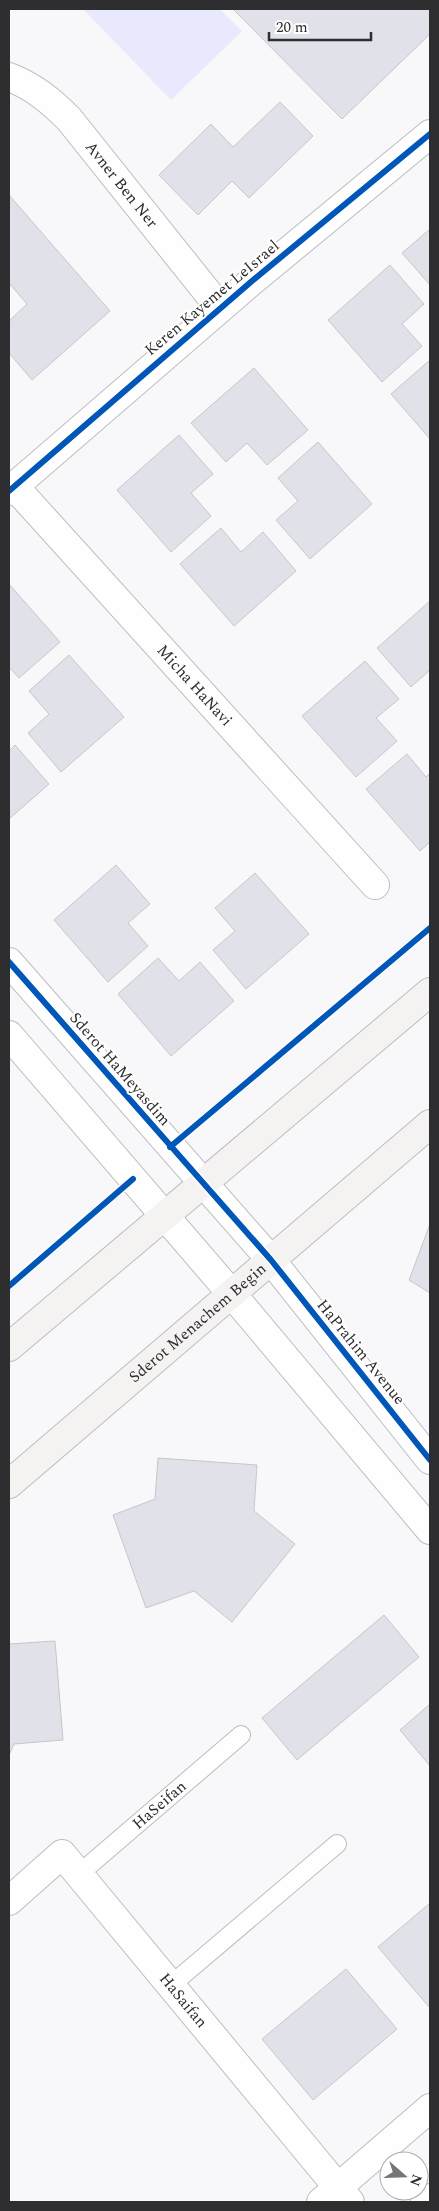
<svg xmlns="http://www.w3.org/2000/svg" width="439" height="2211" viewBox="0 0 439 2211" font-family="Spectral,serif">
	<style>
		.green { fill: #e9e9fd }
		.building { fill: #e1e1ea; stroke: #c7c7c8 }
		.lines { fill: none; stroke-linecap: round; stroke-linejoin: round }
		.service-casing { stroke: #bdbdbf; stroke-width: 20 }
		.minor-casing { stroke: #bdbdbf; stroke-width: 30 }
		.tertiary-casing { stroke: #bdbdbf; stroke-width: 30 }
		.secondary-casing { stroke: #bdbdbf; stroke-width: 30 }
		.service { stroke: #fefefe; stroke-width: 18 }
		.minor { stroke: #fefefe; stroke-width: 28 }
		.tertiary { stroke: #fefefe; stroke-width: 28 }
		.secondary { stroke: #f5f2f2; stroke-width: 28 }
		.cycleway-casing { stroke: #fff; stroke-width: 9 }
		.cycleway { stroke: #0057b8; stroke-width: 6 }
		.labels { text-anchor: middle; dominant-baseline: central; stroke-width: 4; stroke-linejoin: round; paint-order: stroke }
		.street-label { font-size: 16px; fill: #2e2e30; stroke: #fff }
	</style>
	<rect width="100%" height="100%" fill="#f8f8fa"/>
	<!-- green -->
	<path class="green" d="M 83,9 L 220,9 L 242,31 L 171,100 Z"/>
	<!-- building -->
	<path class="building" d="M 233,9 L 430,9 L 430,34 L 342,119 Z
		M 280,102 L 313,136 L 249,198 L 232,181 L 198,215 L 159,175 L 211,124 L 233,147 Z
		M 9,195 L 110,311 L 32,380 L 9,353 L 9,321 L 27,304 L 9,283 Z
		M 430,229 L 430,285 L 402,253 Z
		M 390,265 L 424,304 L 402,324 L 422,346 L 382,382 L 328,320 Z
		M 430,360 L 430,439 L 391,394 Z
		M 254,368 L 308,430 L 267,465 L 247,443 L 226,462 L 191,423 Z
		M 179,435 L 213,474 L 191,493 L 211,516 L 171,552 L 117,490 Z
		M 318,442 L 372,504 L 310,559 L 276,520 L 298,501 L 278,478 Z
		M 221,528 L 241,552 L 263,532 L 296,571 L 234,626 L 180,564 Z
		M 9,584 L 60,642 L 19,678 L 9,667 Z
		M 430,601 L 430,670 L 411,687 L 377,648 Z
		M 69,655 L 124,717 L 61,772 L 28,733 L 49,714 L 29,691 Z
		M 365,661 L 399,699 L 376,718 L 397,741 L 356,777 L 302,716 Z
		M 15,745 L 49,784 L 9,819 L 9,751 Z
		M 407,754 L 426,777 L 430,773 L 430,842 L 420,851 L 366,789 Z
		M 116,865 L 150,904 L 128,923 L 148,946 L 108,982 L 54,920 Z
		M 255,873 L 309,934 L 246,989 L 213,950 L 235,931 L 215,908 Z
		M 158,958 L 179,981 L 200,962 L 234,1001 L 171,1056 L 118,994 Z
		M 430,1224 L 430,1293 L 409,1280 Z
		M 158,1458 L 257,1465 L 254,1511 L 295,1544 L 232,1622 L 194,1591 L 146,1608 L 113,1515 L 155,1499 Z
		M 384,1615 L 419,1657 L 297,1760 L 262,1718 Z
		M 55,1641 L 63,1740 L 14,1744 L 9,1755 L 9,1644 Z
		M 430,1704 L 430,1766 L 400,1730 Z
		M 430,1903 L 430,2006 L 429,2007 L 378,1947 Z
		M 346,1969 L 397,2029 L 313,2100 L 262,2039 Z"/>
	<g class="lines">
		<!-- service casing -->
		<g class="service-casing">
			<g id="service">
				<path id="s1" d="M 79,1874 L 241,1735"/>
				<path d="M 171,1985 L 337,1844"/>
			</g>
		</g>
		<!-- minor casing -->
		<g class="minor-casing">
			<g id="minor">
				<path id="s2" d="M 9,77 C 33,86 51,101 69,119 L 220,308"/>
				<path id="s3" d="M 14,486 L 375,885"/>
				<path id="s4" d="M 9,1901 L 62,1854 L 350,2202"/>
			</g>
		</g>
		<!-- tertiary casing -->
		<g class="tertiary-casing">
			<path id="tertiary" d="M 9,491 L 252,281 L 430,134
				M 9,962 L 271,1260 L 430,1460
				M 9,1035 L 231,1293 L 430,1530
				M 321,2202 L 430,2108
				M 425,2202 L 430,2198"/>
		</g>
		<!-- secondary casing -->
		<g class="secondary-casing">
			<g id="secondary">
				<path d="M 9,1347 L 430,992"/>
				<path id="s5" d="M 9,1484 L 430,1124"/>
			</g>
		</g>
		<!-- service -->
		<use href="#service" class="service"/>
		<!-- minor -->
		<use href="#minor" class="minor"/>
		<!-- tertiary -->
		<use href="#tertiary" class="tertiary"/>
		<!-- secondary -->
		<use href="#secondary" class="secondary"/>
		<!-- cycleway casing -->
		<g class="cycleway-casing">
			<path id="cycleway" d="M 9,491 L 252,281 L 430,134
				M 9,962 L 271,1260 L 430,1460
				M 170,1147 L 430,928
				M 9,1286 L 133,1179"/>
		</g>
		<!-- cycleway -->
		<use href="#cycleway" class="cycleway"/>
	</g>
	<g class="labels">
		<!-- street labels -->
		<g class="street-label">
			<text stroke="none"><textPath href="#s2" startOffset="158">Avner Ben Ner</textPath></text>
			<text transform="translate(212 298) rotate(-40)">Keren Kayemet LeIsrael</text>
			<text stroke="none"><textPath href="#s3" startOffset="269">Micha HaNavi</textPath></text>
			<text transform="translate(120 1069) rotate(49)">Sderot HaMeyasdim</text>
			<text stroke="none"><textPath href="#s5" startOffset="248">Sderot Menachem Begin</textPath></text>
			<text transform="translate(361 1352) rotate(51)">HaPrahim Avenue</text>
			<text stroke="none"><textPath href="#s1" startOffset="106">HaSeifan</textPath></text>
			<text stroke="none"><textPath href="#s4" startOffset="261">HaSaifan</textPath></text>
		</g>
	</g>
	<!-- border -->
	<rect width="439" height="2211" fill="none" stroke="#2e2e30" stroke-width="20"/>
	<!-- north arrow -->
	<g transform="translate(404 2176) rotate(110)"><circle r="24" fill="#ffffff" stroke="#ababac"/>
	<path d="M0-4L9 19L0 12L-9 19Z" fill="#757577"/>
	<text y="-8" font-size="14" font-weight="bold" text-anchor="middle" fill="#2e2e30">N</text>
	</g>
	<!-- scale -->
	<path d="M269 32v8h102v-8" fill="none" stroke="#2e2e30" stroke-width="2.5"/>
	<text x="276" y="32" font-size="15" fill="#2e2e30" stroke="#ffffff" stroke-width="4" paint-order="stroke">20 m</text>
</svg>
